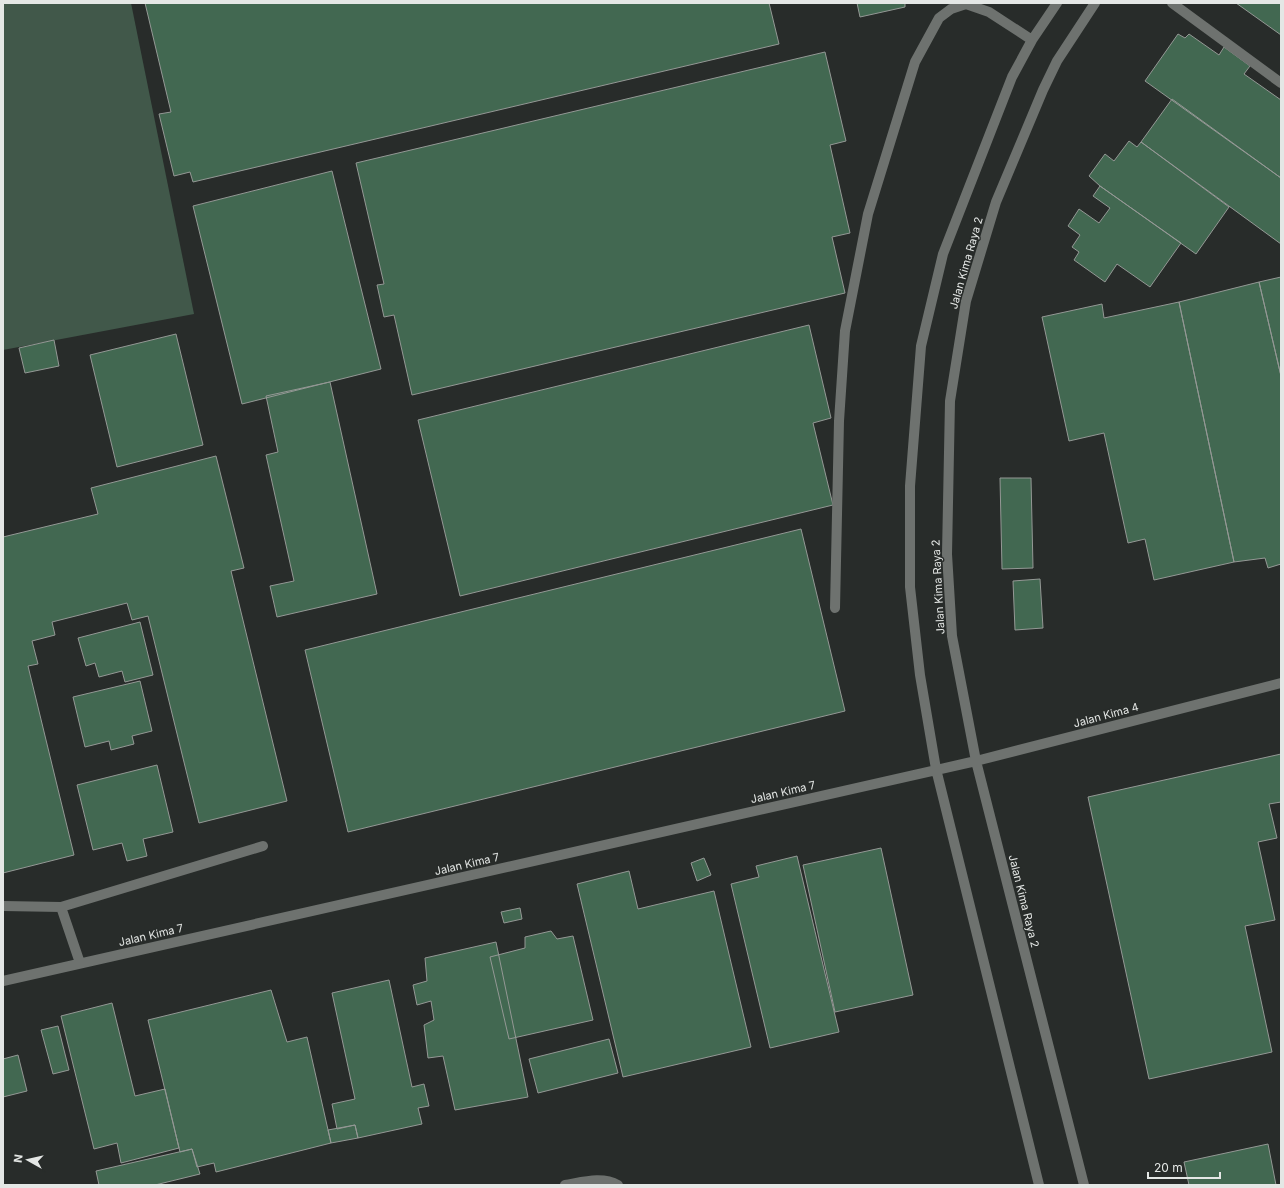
<svg xmlns="http://www.w3.org/2000/svg" width="1284" height="1188" viewBox="0 0 1284 1188" font-family="Inter,sans-serif">
	<style>
		.green { fill: #41584a }
		.building { fill: #426851; stroke: #949895 }
		.lines { fill: none; stroke-linecap: round; stroke-linejoin: round }
		.minor { stroke: #6e726f; stroke-width: 10 }
		.labels { text-anchor: middle; dominant-baseline: central; stroke-width: 3; stroke-linejoin: round; paint-order: stroke }
		.street-label { font-size: 11px; fill: #e4e7e5; stroke: #282c2a }
	</style>
	<rect width="100%" height="100%" fill="#282c2a"/>
	<!-- green -->
	<path class="green" d="M 3,3 L 131,3 L 194,314 L 3,350 Z"/>
	<!-- building -->
	<path class="building" d="M 145,3 L 769,3 L 779,44 L 193,182 L 190,172 L 174,176 L 159,114 L 171,112 Z
		M 857,3 L 905,3 L 905,7 L 860,17 Z
		M 1236,3 L 1281,3 L 1281,35 Z
		M 1178,34 L 1185,38 L 1189,34 L 1219,55 L 1224,47 L 1250,66 L 1244,74 L 1281,100 L 1281,178 L 1145,81 Z
		M 825,52 L 846,141 L 830,145 L 850,233 L 832,237 L 845,293 L 412,395 L 394,315 L 384,317 L 377,285 L 384,284 L 356,163 Z
		M 1172,99 L 1281,178 L 1281,244 L 1141,142 Z
		M 1129,141 L 1137,147 L 1141,142 L 1229,207 L 1196,254 L 1100,186 L 1089,176 L 1105,154 L 1114,161 Z
		M 332,171 L 381,369 L 242,404 L 193,206 Z
		M 1100,186 L 1181,243 L 1150,287 L 1117,264 L 1105,282 L 1074,260 L 1079,252 L 1072,247 L 1080,235 L 1068,226 L 1079,209 L 1099,223 L 1110,208 L 1093,196 Z
		M 1281,277 L 1281,376 L 1259,282 Z
		M 1259,282 L 1281,376 L 1281,564 L 1268,568 L 1265,558 L 1234,562 L 1179,302 Z
		M 1179,302 L 1234,562 L 1154,580 L 1145,539 L 1128,543 L 1104,433 L 1069,441 L 1042,317 L 1102,304 L 1104,318 Z
		M 809,325 L 831,418 L 813,423 L 833,505 L 460,596 L 418,420 Z
		M 176,334 L 203,445 L 117,467 L 90,355 Z
		M 54,340 L 59,366 L 25,373 L 19,348 Z
		M 330,382 L 377,594 L 277,617 L 270,586 L 294,581 L 266,455 L 278,452 L 266,396 Z
		M 216,456 L 244,568 L 231,571 L 287,801 L 199,823 L 148,616 L 132,620 L 127,603 L 52,622 L 55,635 L 32,641 L 38,664 L 28,666 L 74,855 L 3,873 L 3,537 L 98,514 L 91,488 Z
		M 1000,478 L 1031,478 L 1033,568 L 1002,569 Z
		M 801,529 L 845,711 L 348,832 L 305,650 Z
		M 1040,579 L 1043,628 L 1015,630 L 1013,581 Z
		M 140,622 L 153,675 L 125,682 L 122,671 L 99,677 L 95,663 L 86,666 L 78,638 Z
		M 140,681 L 152,731 L 132,736 L 134,744 L 111,750 L 109,741 L 85,747 L 73,697 Z
		M 1281,754 L 1281,802 L 1269,804 L 1277,838 L 1258,842 L 1275,920 L 1245,926 L 1272,1052 L 1149,1079 L 1088,797 Z
		M 157,765 L 173,832 L 143,839 L 147,856 L 127,861 L 122,843 L 93,850 L 77,785 Z
		M 881,848 L 913,995 L 835,1012 L 803,865 Z
		M 797,856 L 839,1032 L 770,1048 L 731,884 L 759,877 L 756,866 Z
		M 704,858 L 711,875 L 697,881 L 691,863 Z
		M 629,871 L 638,909 L 714,891 L 751,1047 L 623,1077 L 577,884 Z
		M 520,908 L 522,919 L 504,923 L 501,912 Z
		M 551,931 L 557,939 L 573,936 L 593,1020 L 509,1039 L 490,957 L 525,948 L 525,937 Z
		M 496,942 L 528,1097 L 455,1110 L 443,1056 L 428,1058 L 424,1025 L 434,1020 L 431,1001 L 417,1005 L 413,985 L 427,981 L 425,958 Z
		M 389,980 L 412,1087 L 424,1084 L 429,1106 L 418,1108 L 422,1124 L 358,1138 L 355,1125 L 337,1129 L 332,1104 L 355,1099 L 332,993 Z
		M 271,990 L 287,1042 L 307,1037 L 331,1143 L 216,1172 L 214,1163 L 197,1167 L 192,1149 L 180,1152 L 148,1020 Z
		M 112,1003 L 135,1096 L 165,1089 L 179,1148 L 121,1163 L 117,1143 L 94,1149 L 61,1016 Z
		M 58,1026 L 69,1070 L 53,1074 L 41,1030 Z
		M 609,1039 L 618,1073 L 538,1093 L 529,1059 Z
		M 18,1055 L 27,1091 L 3,1097 L 3,1059 Z
		M 355,1125 L 358,1138 L 331,1143 L 328,1130 Z
		M 1268,1144 L 1276,1185 L 1189,1185 L 1184,1162 Z
		M 192,1149 L 200,1174 L 155,1185 L 99,1185 L 96,1171 Z"/>
	<g class="lines">
		<!-- minor -->
		<path class="minor" d="M 1172,3 L 1281,83
			M 835,608 L 839,421 L 845,331 L 868,214 L 915,62 L 939,18 L 951,9 L 966,4 L 989,12 L 1032,40
			M 3,906 L 61,907 L 80,963
			M 61,907 L 263,846
			M 3,981 L 976,761 L 1281,683
			M 565,1185 C 583,1182 602,1176 618,1185
			M 1039,1185 L 936,769 L 920,675 L 910,587 L 910,486 L 921,346 L 943,254 L 1012,77 L 1032,40 L 1057,3
			M 1084,1185 L 976,761 L 952,636 L 947,554 L 950,401 L 966,301 L 996,202 L 1043,90 L 1057,61 L 1095,3"/>
	</g>
	<g class="labels">
		<!-- street labels -->
		<g class="street-label">
			<text transform="translate(966 263) rotate(-74)">Jalan Kima Raya 2</text>
			<text transform="translate(938 587) rotate(-93)">Jalan Kima Raya 2</text>
			<text transform="translate(1106 715) rotate(-15)">Jalan Kima 4</text>
			<text transform="translate(783 792) rotate(-13)">Jalan Kima 7</text>
			<text transform="translate(467 864) rotate(-13)">Jalan Kima 7</text>
			<text transform="translate(1024 901) rotate(76)">Jalan Kima Raya 2</text>
			<text transform="translate(151 935) rotate(-13)">Jalan Kima 7</text>
		</g>
	</g>
	<!-- border -->
	<rect width="1284" height="1188" fill="none" stroke="#e4e7e5" stroke-width="8"/>
	<!-- north arrow -->
	<g transform="translate(28 1160) rotate(278)" stroke="#282c2a" stroke-width="3" paint-order="stroke">
	<path d="M0-3L7 15L0 10L-7 15Z" fill="#e4e7e5"/>
	<text y="-6" font-size="11" font-weight="bold" text-anchor="middle" fill="#e4e7e5">N</text>
	</g>
	<!-- scale -->
	<path d="M1148 1172v6h72v-6" fill="none" stroke="#e4e7e5" stroke-width="2"/>
	<text x="1154" y="1172" font-size="12" fill="#e4e7e5" stroke="#282c2a" stroke-width="3" paint-order="stroke">20 m</text>
</svg>
